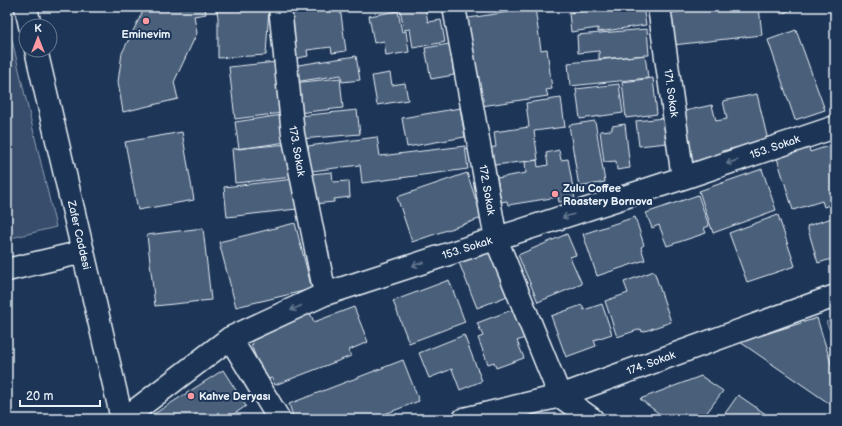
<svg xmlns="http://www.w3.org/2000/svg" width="842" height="426" viewBox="0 0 842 426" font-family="'Balsamiq Sans',sans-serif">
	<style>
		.green { fill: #374d6c; stroke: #909fb2 }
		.building { fill: #495e7a; stroke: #e8f1f8 }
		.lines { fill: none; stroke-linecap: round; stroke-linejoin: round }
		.minor-casing { stroke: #e8f1f8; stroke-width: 25 }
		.tertiary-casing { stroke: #e8f1f8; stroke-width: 25 }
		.minor { stroke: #1d3557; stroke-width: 22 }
		.tertiary { stroke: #1d3557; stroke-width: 22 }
		.oneway { stroke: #64778f }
		.poi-dot { fill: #ff9aa2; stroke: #1d3557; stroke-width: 1.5 }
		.labels { text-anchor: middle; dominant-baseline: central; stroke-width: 4; stroke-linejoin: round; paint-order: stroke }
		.poi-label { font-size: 11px; font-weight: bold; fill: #e8f1f8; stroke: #1d3557; text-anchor: start }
		.street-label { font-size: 11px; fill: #e8f1f8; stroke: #1d3557 }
	</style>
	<rect width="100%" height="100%" fill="#1d3557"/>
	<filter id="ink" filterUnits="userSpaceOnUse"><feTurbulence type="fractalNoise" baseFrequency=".025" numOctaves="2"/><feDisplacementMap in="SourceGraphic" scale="8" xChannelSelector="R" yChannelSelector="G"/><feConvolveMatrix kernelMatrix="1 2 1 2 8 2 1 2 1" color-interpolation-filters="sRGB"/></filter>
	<g filter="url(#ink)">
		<!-- green -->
		<path class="green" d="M 7,27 L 9,27 L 56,227 L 7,239 Z
			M 835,318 L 835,342 L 826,322 Z"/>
		<!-- building -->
		<path class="building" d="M 145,7 L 205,7 L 206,14 L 194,16 L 197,33 L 174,82 L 178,99 L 123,112 L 118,82 L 122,53 Z
			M 216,7 L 269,7 L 266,55 L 218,58 L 218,17 Z
			M 291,7 L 340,7 L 346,51 L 332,53 L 331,47 L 307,50 L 308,56 L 293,59 Z
			M 387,7 L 402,7 L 387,10 Z
			M 409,7 L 425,7 L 428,22 L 441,20 L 445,42 L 413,48 L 410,29 L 404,30 L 400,9 Z
			M 594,7 L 643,7 L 646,25 L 598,32 L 598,28 L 571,32 L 569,13 L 595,9 Z
			M 720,7 L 759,7 L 762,35 L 673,45 L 669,13 Z
			M 778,7 L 798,7 L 781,14 Z
			M 830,7 L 835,7 L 835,18 Z
			M 535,8 L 541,50 L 547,49 L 552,89 L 546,90 L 548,96 L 475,107 L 462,19 Z
			M 398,11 L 402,32 L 406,31 L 409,52 L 386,56 L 384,41 L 374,43 L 369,16 Z
			M 647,29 L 649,55 L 599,59 L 599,51 L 578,53 L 577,35 Z
			M 796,30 L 825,110 L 795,120 L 768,40 Z
			M 449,44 L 454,75 L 431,79 L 425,48 Z
			M 645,55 L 648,78 L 570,86 L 568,63 Z
			M 356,56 L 360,80 L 342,82 L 341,75 L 294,82 L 292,66 Z
			M 276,62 L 282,113 L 235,119 L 229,67 Z
			M 390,73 L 392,85 L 405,83 L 408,100 L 377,105 L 372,76 Z
			M 340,78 L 343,108 L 297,113 L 293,83 Z
			M 653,78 L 657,114 L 626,118 L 622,82 Z
			M 619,84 L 623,113 L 580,119 L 576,89 Z
			M 757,94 L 769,145 L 736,153 L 735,148 L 722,151 L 724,159 L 693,166 L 680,112 L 712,105 L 716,121 L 727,119 L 723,101 Z
			M 561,98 L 565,127 L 534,131 L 538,160 L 486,166 L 483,148 L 496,147 L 494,132 L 529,127 L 526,103 Z
			M 460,108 L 465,137 L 407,147 L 402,118 Z
			M 357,110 L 360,134 L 301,139 L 299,116 Z
			M 282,115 L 286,142 L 239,149 L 235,122 Z
			M 664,118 L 667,143 L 639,146 L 636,121 Z
			M 595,121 L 605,182 L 579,187 L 569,125 Z
			M 625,124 L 630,168 L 617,170 L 616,161 L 604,162 L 600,131 L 612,130 L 612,126 Z
			M 182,132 L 194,200 L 138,210 L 125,142 Z
			M 377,137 L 380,156 L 465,146 L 468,169 L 362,183 L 360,165 L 311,171 L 308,146 Z
			M 289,144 L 293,177 L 235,183 L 232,149 Z
			M 835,144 L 835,203 L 824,207 L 822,201 L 793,210 L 777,158 L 809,148 L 810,152 Z
			M 559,150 L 561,160 L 568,159 L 575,200 L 559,202 L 558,197 L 508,205 L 507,201 L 501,202 L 497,178 L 526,173 L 525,162 L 537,160 L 538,167 L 548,165 L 546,153 Z
			M 762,169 L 776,210 L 713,233 L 699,191 Z
			M 332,172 L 333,182 L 349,181 L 350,197 L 334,199 L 334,202 L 314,204 L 311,174 Z
			M 467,173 L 482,218 L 412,242 L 397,197 Z
			M 294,179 L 297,209 L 227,217 L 224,187 Z
			M 698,195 L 709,226 L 704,228 L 706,233 L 667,246 L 659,225 L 652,228 L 646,213 Z
			M 778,215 L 795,266 L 747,282 L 729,233 Z
			M 635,217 L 644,245 L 641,247 L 645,260 L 597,276 L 583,234 Z
			M 835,217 L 835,258 L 818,263 L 807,226 Z
			M 295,223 L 312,289 L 236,307 L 219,242 Z
			M 203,228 L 211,300 L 155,306 L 147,235 Z
			M 567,234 L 576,255 L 570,257 L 582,284 L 538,302 L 518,255 Z
			M 491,247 L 510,295 L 477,308 L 458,260 Z
			M 654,271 L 671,322 L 642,332 L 641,329 L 617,337 L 605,301 L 628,293 L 624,282 Z
			M 449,280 L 465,322 L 409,343 L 393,301 Z
			M 602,304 L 612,334 L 594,340 L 596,346 L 566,357 L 551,316 L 582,305 L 584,310 Z
			M 354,307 L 368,342 L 349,350 L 351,356 L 275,385 L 272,378 L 265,380 L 251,345 L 253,344 L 250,336 L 310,313 L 314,322 Z
			M 517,308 L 527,337 L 517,341 L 524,358 L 496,368 L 494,362 L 488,364 L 478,338 L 483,336 L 477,323 Z
			M 817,318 L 835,376 L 835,403 L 830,404 L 740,342 Z
			M 835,333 L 835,344 L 831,334 Z
			M 464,335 L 482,381 L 460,390 L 452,369 L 429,378 L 419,353 Z
			M 403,360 L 419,401 L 372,419 L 294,419 L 289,404 Z
			M 223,370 L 246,406 L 227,419 L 146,419 Z
			M 701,376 L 723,391 L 702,419 L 666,419 L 640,399 Z
			M 738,395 L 773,419 L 721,419 Z"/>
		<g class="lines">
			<!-- minor casing -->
			<g class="minor-casing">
				<path id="minor" d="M 280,7 L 293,134 L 325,294
					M 454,7 L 496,239 L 560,396 L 592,419
					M 659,7 L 683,178
					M 7,270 L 83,252
					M 230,338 L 279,419
					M 124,419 L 230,338 L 325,294 L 683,178 L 835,127
					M 464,419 L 560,396 L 835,296"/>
			</g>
			<!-- tertiary casing -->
			<g class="tertiary-casing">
				<path id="tertiary" d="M 26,7 L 30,26
					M 36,50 L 122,419"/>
			</g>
			<!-- minor -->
			<use href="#minor" class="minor"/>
			<!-- tertiary -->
			<use href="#tertiary" class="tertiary"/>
		</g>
		<!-- one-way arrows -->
		<defs><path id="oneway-shaft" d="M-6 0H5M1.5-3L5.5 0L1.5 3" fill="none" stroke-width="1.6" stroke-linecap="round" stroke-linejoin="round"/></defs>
		<g class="oneway">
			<use href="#oneway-shaft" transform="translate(732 162) rotate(161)"/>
			<use href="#oneway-shaft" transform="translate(568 216) rotate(162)"/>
			<use href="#oneway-shaft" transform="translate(418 264) rotate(162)"/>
			<use href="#oneway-shaft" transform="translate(296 308) rotate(155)"/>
		</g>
	</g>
	<!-- markers -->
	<g class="poi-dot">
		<circle cx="146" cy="21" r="4"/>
		<circle cx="555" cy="194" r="4"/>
		<circle cx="191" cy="396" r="4"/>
	</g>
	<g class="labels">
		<!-- poi labels -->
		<g class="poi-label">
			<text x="146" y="34" text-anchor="middle">Eminevim</text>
			<text x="563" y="188">Zulu Coffee<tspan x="563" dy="13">Roastery Bornova</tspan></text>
			<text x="199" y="396">Kahve Deryası</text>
		</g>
		<!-- street labels -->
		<g class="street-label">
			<text transform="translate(671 93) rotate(82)">171. Sokak</text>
			<text transform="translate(775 147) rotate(-19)">153. Sokak</text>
			<text transform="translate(297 151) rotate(80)">173. Sokak</text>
			<text transform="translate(487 190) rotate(80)">172. Sokak</text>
			<text transform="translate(79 235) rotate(77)">Zafer Caddesi</text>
			<text transform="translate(467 248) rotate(-18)">153. Sokak</text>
			<text transform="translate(651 363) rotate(-20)">174. Sokak</text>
		</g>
	</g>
	<!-- margin -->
	<rect width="842" height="426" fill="none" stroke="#1d3557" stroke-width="24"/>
	<rect x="12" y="12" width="818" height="402" fill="none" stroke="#e8f1f8" stroke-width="1.5" filter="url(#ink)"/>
	<!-- north arrow -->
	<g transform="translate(38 38)"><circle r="19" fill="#1d3557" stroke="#6e8097"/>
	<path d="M0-3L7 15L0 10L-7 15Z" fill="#ff9aa2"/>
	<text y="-6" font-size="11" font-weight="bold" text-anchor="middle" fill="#e8f1f8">K</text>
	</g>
	<!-- scale -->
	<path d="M20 400v6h80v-6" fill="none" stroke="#e8f1f8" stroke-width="2"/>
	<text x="26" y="400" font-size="12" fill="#e8f1f8" stroke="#1d3557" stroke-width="3" paint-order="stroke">20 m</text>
</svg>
